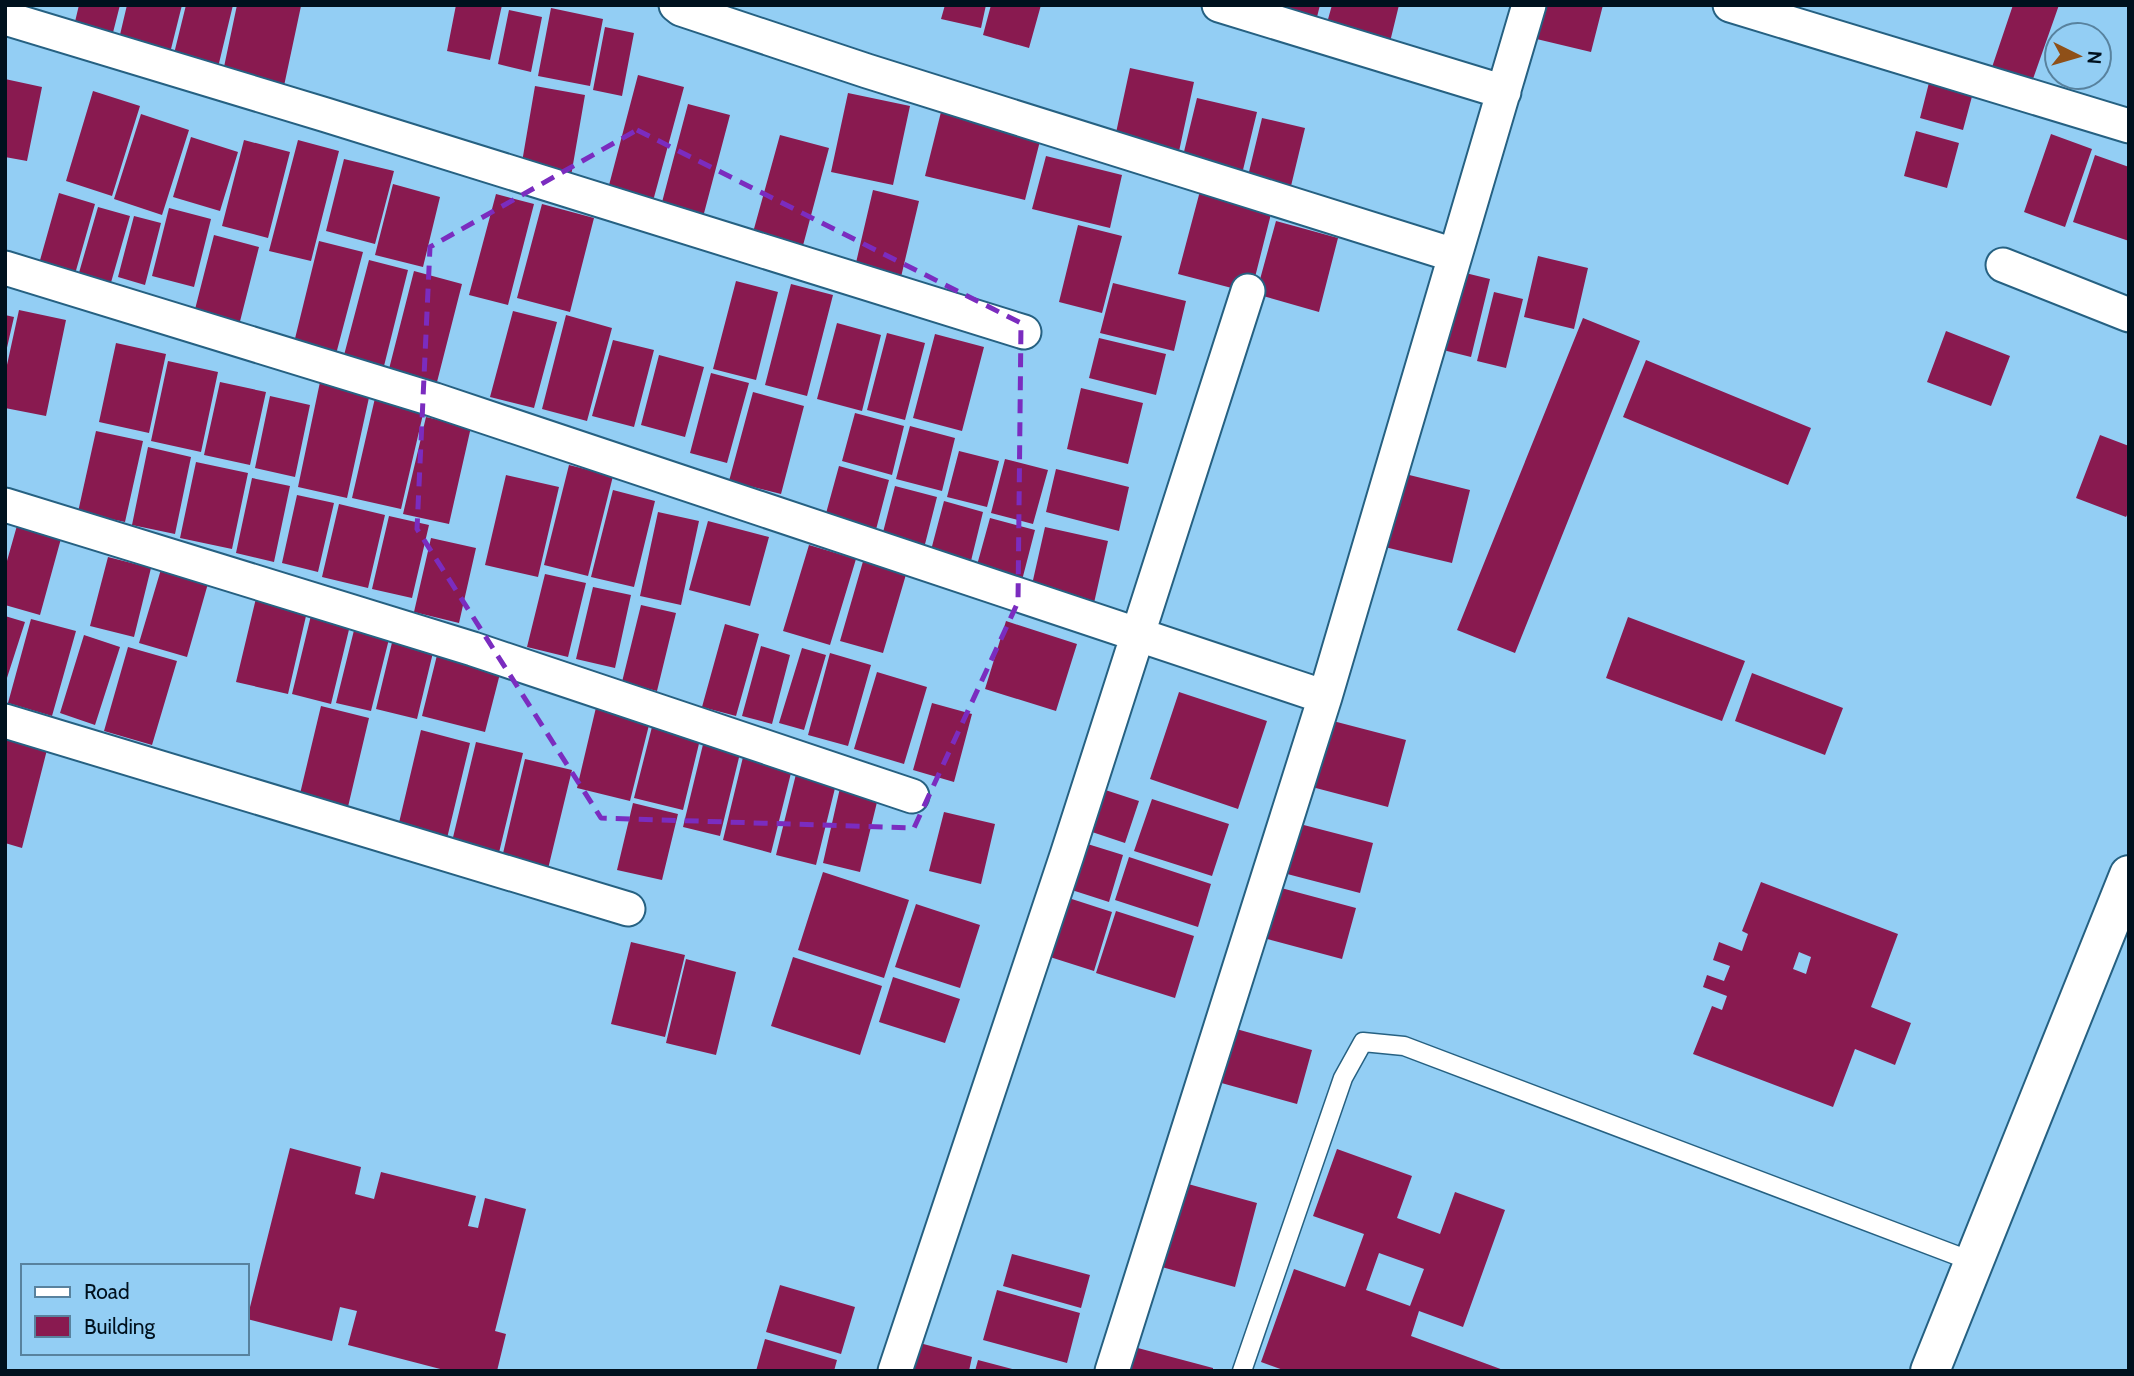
<svg xmlns="http://www.w3.org/2000/svg" width="2134" height="1376" viewBox="0 0 2134 1376" font-family="Cabin,sans-serif">
	<style>
		.building { fill: #891a50; fill-rule: evenodd }
		.lines { fill: none; stroke-linecap: round; stroke-linejoin: round }
		.service-casing { stroke: #266182; stroke-width: 21 }
		.minor-casing { stroke: #266182; stroke-width: 37 }
		.tertiary-casing { stroke: #266182; stroke-width: 42 }
		.service { stroke: #fff; stroke-width: 18 }
		.minor { stroke: #fff; stroke-width: 33 }
		.tertiary { stroke: #fff; stroke-width: 38 }
		.marked { fill: none; stroke: #7b2cbf; stroke-width: 5; stroke-dasharray: 14 9; stroke-linejoin: round }
	</style>
	<rect width="100%" height="100%" fill="#93cef4"/>
	<!-- building -->
	<path class="building" d="M 79,5 L 120,5 L 106,60 L 68,51 Z
		M 127,5 L 182,5 L 166,69 L 115,56 Z
		M 186,5 L 233,5 L 214,84 L 169,74 Z
		M 237,5 L 301,6 L 281,100 L 220,86 Z
		M 456,5 L 502,5 L 490,60 L 447,51 Z
		M 945,5 L 986,5 L 981,28 L 941,19 Z
		M 991,5 L 1041,5 L 1029,48 L 983,35 Z
		M 1257,5 L 1320,5 L 1315,25 Z
		M 1332,5 L 1399,5 L 1389,46 L 1325,30 Z
		M 1518,5 L 1603,5 L 1591,52 L 1511,33 Z
		M 2013,5 L 2059,5 L 2027,96 L 1987,82 Z
		M 551,8 L 603,19 L 590,86 L 538,76 Z
		M 509,10 L 542,17 L 531,72 L 498,64 Z
		M 605,27 L 634,33 L 622,96 L 593,90 Z
		M 1934,63 L 1978,74 L 1963,130 L 1920,118 Z
		M 1130,68 L 1194,82 L 1178,156 L 1114,142 Z
		M 638,75 L 684,87 L 653,201 L 608,189 Z
		M 5,79 L 42,87 L 27,161 L 5,157 Z
		M 535,86 L 585,95 L 571,176 L 521,168 Z
		M 93,91 L 140,106 L 112,196 L 66,181 Z
		M 848,93 L 910,106 L 893,185 L 831,172 Z
		M 1197,98 L 1257,112 L 1242,174 L 1182,160 Z
		M 688,104 L 730,115 L 703,217 L 661,206 Z
		M 941,112 L 1041,137 L 1025,200 L 925,176 Z
		M 141,114 L 189,130 L 162,215 L 114,199 Z
		M 1262,118 L 1305,128 L 1291,186 L 1248,176 Z
		M 1916,131 L 1959,143 L 1947,188 L 1904,176 Z
		M 2051,134 L 2092,149 L 2065,227 L 2024,212 Z
		M 780,135 L 829,148 L 797,268 L 747,254 Z
		M 191,137 L 238,152 L 220,211 L 173,197 Z
		M 244,140 L 290,152 L 268,238 L 222,226 Z
		M 298,140 L 339,151 L 311,261 L 269,251 Z
		M 2095,155 L 2129,167 L 2129,241 L 2073,222 Z
		M 1046,156 L 1122,175 L 1110,228 L 1032,209 Z
		M 344,159 L 394,171 L 375,244 L 326,231 Z
		M 393,184 L 440,197 L 423,267 L 375,255 Z
		M 873,190 L 919,201 L 901,277 L 855,267 Z
		M 1200,191 L 1272,210 L 1251,293 L 1178,274 Z
		M 59,193 L 95,204 L 71,288 L 35,278 Z
		M 496,194 L 534,204 L 508,305 L 469,295 Z
		M 542,204 L 594,218 L 570,312 L 517,298 Z
		M 98,207 L 130,216 L 106,300 L 74,290 Z
		M 169,208 L 211,219 L 194,287 L 152,276 Z
		M 134,216 L 161,223 L 145,285 L 118,277 Z
		M 1276,221 L 1338,238 L 1319,312 L 1256,294 Z
		M 1078,225 L 1122,236 L 1102,313 L 1059,302 Z
		M 214,235 L 259,247 L 236,337 L 191,325 Z
		M 319,241 L 363,252 L 331,373 L 289,363 Z
		M 1538,256 L 1588,268 L 1574,329 L 1524,317 Z
		M 369,260 L 408,270 L 383,370 L 343,359 Z
		M 1449,269 L 1490,279 L 1471,357 L 1431,347 Z
		M 414,271 L 462,284 L 437,382 L 389,369 Z
		M 736,281 L 778,292 L 756,380 L 713,369 Z
		M 1113,283 L 1186,301 L 1174,351 L 1100,333 Z
		M 791,284 L 833,295 L 807,396 L 765,385 Z
		M 1494,292 L 1523,299 L 1506,368 L 1477,361 Z
		M 19,310 L 66,320 L 46,416 L 5,408 L 5,374 Z
		M 513,311 L 557,322 L 534,408 L 490,397 Z
		M 5,315 L 14,317 L 6,352 L 5,352 Z
		M 566,315 L 612,328 L 587,421 L 542,409 Z
		M 1583,318 L 1640,341 L 1515,653 L 1457,630 Z
		M 837,323 L 881,335 L 862,411 L 817,399 Z
		M 1946,331 L 2010,356 L 1991,406 L 1927,382 Z
		M 887,333 L 925,343 L 905,420 L 867,410 Z
		M 935,334 L 984,347 L 962,431 L 913,418 Z
		M 1099,338 L 1166,354 L 1156,395 L 1089,378 Z
		M 613,340 L 654,350 L 634,427 L 592,416 Z
		M 116,343 L 166,354 L 149,433 L 99,422 Z
		M 659,355 L 704,367 L 685,437 L 641,425 Z
		M 1646,360 L 1811,428 L 1788,485 L 1623,417 Z
		M 168,361 L 218,372 L 201,452 L 151,441 Z
		M 711,373 L 749,383 L 727,463 L 690,453 Z
		M 220,382 L 266,392 L 250,465 L 204,455 Z
		M 320,382 L 370,393 L 347,498 L 298,487 Z
		M 1081,388 L 1143,403 L 1128,464 L 1067,449 Z
		M 753,392 L 804,406 L 781,494 L 729,481 Z
		M 270,396 L 310,405 L 295,477 L 255,468 Z
		M 375,398 L 424,410 L 401,509 L 352,498 Z
		M 855,413 L 904,426 L 892,475 L 842,461 Z
		M 426,417 L 471,427 L 449,524 L 403,514 Z
		M 910,426 L 955,438 L 942,491 L 896,479 Z
		M 96,431 L 143,441 L 125,522 L 78,512 Z
		M 2100,435 L 2129,446 L 2129,511 L 2126,517 L 2076,498 Z
		M 148,447 L 191,457 L 175,534 L 132,525 Z
		M 959,451 L 999,461 L 987,507 L 947,497 Z
		M 1005,459 L 1048,470 L 1033,524 L 991,513 Z
		M 196,462 L 248,473 L 232,549 L 180,538 Z
		M 569,465 L 613,476 L 588,576 L 544,565 Z
		M 839,466 L 889,480 L 873,541 L 822,528 Z
		M 1056,469 L 1129,487 L 1119,531 L 1046,512 Z
		M 1389,470 L 1470,490 L 1452,563 L 1372,544 Z
		M 506,475 L 559,487 L 538,577 L 485,565 Z
		M 252,478 L 290,486 L 274,562 L 236,553 Z
		M 895,486 L 937,497 L 923,552 L 881,540 Z
		M 613,490 L 655,501 L 634,587 L 591,577 Z
		M 297,495 L 334,503 L 318,572 L 282,563 Z
		M 944,501 L 983,512 L 970,565 L 930,554 Z
		M 339,504 L 385,515 L 368,588 L 322,577 Z
		M 658,512 L 699,521 L 681,605 L 640,596 Z
		M 389,516 L 429,525 L 412,598 L 372,589 Z
		M 990,518 L 1035,530 L 1020,588 L 974,576 Z
		M 708,521 L 769,537 L 750,606 L 689,590 Z
		M 18,522 L 62,535 L 40,615 L 5,605 L 5,568 Z
		M 1045,527 L 1108,541 L 1094,603 L 1031,589 Z
		M 431,538 L 476,548 L 459,623 L 414,612 Z
		M 809,545 L 856,559 L 830,645 L 783,631 Z
		M 108,557 L 151,568 L 134,637 L 90,626 Z
		M 864,558 L 907,571 L 883,653 L 840,641 Z
		M 162,566 L 209,580 L 187,657 L 139,643 Z
		M 545,574 L 586,583 L 568,657 L 527,647 Z
		M 593,587 L 631,595 L 615,668 L 576,659 Z
		M 258,590 L 309,603 L 288,694 L 236,682 Z
		M 314,603 L 353,613 L 331,704 L 292,694 Z
		M 641,605 L 676,613 L 657,691 L 622,682 Z
		M 358,614 L 393,623 L 371,711 L 336,703 Z
		M 5,616 L 25,622 L 6,681 L 5,681 Z
		M 1628,617 L 1745,661 L 1722,721 L 1606,678 Z
		M 31,619 L 76,631 L 52,716 L 8,703 Z
		M 1006,621 L 1077,644 L 1056,711 L 985,689 Z
		M 725,624 L 759,634 L 736,716 L 702,707 Z
		M 396,626 L 437,636 L 417,719 L 376,709 Z
		M 84,635 L 120,647 L 95,725 L 60,713 Z
		M 440,643 L 504,658 L 485,732 L 422,716 Z
		M 761,646 L 790,655 L 772,724 L 742,716 Z
		M 128,647 L 177,661 L 152,745 L 104,731 Z
		M 802,648 L 826,655 L 804,730 L 779,723 Z
		M 830,653 L 871,665 L 848,746 L 808,735 Z
		M 877,672 L 927,687 L 904,764 L 854,749 Z
		M 1752,673 L 1843,708 L 1825,755 L 1735,721 Z
		M 1179,692 L 1267,721 L 1238,809 L 1150,779 Z
		M 598,699 L 652,713 L 630,801 L 577,788 Z
		M 932,703 L 972,714 L 954,782 L 913,770 Z
		M 321,706 L 369,718 L 347,811 L 299,798 Z
		M 655,715 L 703,727 L 683,810 L 634,798 Z
		M 1310,715 L 1406,740 L 1388,807 L 1293,782 Z
		M 5,727 L 50,738 L 22,848 L 5,843 Z
		M 421,730 L 470,743 L 442,859 L 393,848 Z
		M 706,732 L 743,741 L 720,836 L 683,827 Z
		M 476,742 L 523,753 L 496,865 L 449,854 Z
		M 743,757 L 792,769 L 771,853 L 723,840 Z
		M 525,759 L 572,770 L 547,873 L 501,862 Z
		M 797,770 L 837,780 L 816,865 L 776,855 Z
		M 1087,784 L 1139,801 L 1125,843 L 1074,826 Z
		M 840,788 L 878,798 L 860,872 L 823,863 Z
		M 1152,799 L 1229,824 L 1212,876 L 1134,851 Z
		M 633,803 L 678,814 L 662,880 L 617,870 Z
		M 944,812 L 995,824 L 981,884 L 929,871 Z
		M 1273,817 L 1373,843 L 1360,893 L 1260,867 Z
		M 1065,837 L 1123,855 L 1109,902 L 1050,883 Z
		M 1129,857 L 1211,884 L 1198,927 L 1115,900 Z
		M 823,872 L 909,900 L 884,978 L 798,950 Z
		M 1259,882 L 1356,908 L 1342,959 L 1245,933 Z
		M 1761,882 L 1898,934 L 1871,1007 L 1911,1023 L 1895,1065 L 1855,1049 L 1833,1107 L 1693,1054 L 1712,1006 L 1722,1010 L 1727,996 L 1703,987 L 1707,975 L 1724,981 L 1730,966 L 1713,960 L 1719,942 L 1742,951 L 1748,934 L 1742,931 ZM 1799,952 L 1811,957 L 1806,974 L 1793,969 Z
		M 1047,891 L 1112,912 L 1094,971 L 1028,950 Z
		M 916,904 L 980,925 L 960,988 L 895,967 Z
		M 1116,911 L 1194,936 L 1175,998 L 1096,973 Z
		M 631,942 L 685,955 L 665,1037 L 611,1024 Z
		M 793,957 L 882,986 L 860,1055 L 771,1026 Z
		M 686,959 L 736,972 L 716,1055 L 666,1043 Z
		M 893,977 L 960,999 L 945,1043 L 879,1022 Z
		M 1222,1025 L 1312,1050 L 1297,1104 L 1207,1079 Z
		M 290,1148 L 361,1167 L 355,1194 L 374,1199 L 381,1172 L 476,1196 L 468,1226 L 478,1228 L 485,1198 L 526,1209 L 495,1331 L 506,1334 L 497,1371 L 448,1371 L 348,1345 L 357,1311 L 340,1307 L 332,1341 L 247,1319 Z
		M 1337,1149 L 1412,1176 L 1397,1218 L 1440,1234 L 1455,1192 L 1505,1210 L 1463,1327 L 1419,1311 L 1411,1336 L 1506,1371 L 1286,1371 L 1261,1362 L 1294,1269 L 1345,1287 L 1364,1234 L 1313,1216 ZM 1379,1253 L 1424,1269 L 1410,1306 L 1366,1290 Z
		M 1170,1179 L 1257,1203 L 1235,1287 L 1147,1263 Z
		M 1012,1254 L 1090,1275 L 1081,1308 L 1003,1286 Z
		M 780,1285 L 855,1307 L 841,1354 L 766,1332 Z
		M 997,1290 L 1080,1313 L 1067,1363 L 983,1340 Z
		M 901,1338 L 972,1357 L 969,1371 L 892,1371 Z
		M 765,1339 L 837,1360 L 834,1371 L 756,1371 Z
		M 1119,1343 L 1213,1368 L 1213,1371 L 1111,1371 Z
		M 978,1360 L 1016,1370 L 1016,1371 L 975,1371 Z"/>
	<g class="lines">
		<!-- service casing -->
		<g class="service-casing">
			<path id="service" d="M 1242,1371 L 1343,1078 L 1363,1042 L 1404,1046 L 1974,1262"/>
		</g>
		<!-- minor casing -->
		<g class="minor-casing">
			<path id="minor" d="M 676,5 L 681,9 L 867,71 L 1454,255
				M 1219,5 L 1504,92
				M 1730,5 L 2129,126
				M 5,18 L 326,115 L 1024,332
				M 2003,265 L 2129,315
				M 5,268 L 435,400 L 1325,697
				M 5,505 L 473,649 L 912,796
				M 5,721 L 628,909
				M 895,1371 L 1067,855 L 1248,291
				M 1112,1371 L 1325,697 L 1529,5"/>
		</g>
		<!-- tertiary casing -->
		<g class="tertiary-casing">
			<path id="tertiary" d="M 1930,1371 L 2129,875"/>
		</g>
		<!-- service -->
		<use href="#service" class="service"/>
		<!-- minor -->
		<use href="#minor" class="minor"/>
		<!-- tertiary -->
		<use href="#tertiary" class="tertiary"/>
	</g>
	<!-- marked area -->
	<path class="marked" d="M 637,130 L 1021,323 L 1018,602 L 914,828 L 601,818 L 417,529 L 430,247 Z"/>
	<!-- border -->
	<rect width="2134" height="1376" fill="none" stroke="#00111e" stroke-width="14"/>
	<!-- legend -->
	<rect x="21" y="1264" width="228" height="91" fill="#93cef4" stroke="#58829e" stroke-width="2"/>
	<rect x="35" y="1287" width="35" height="10" fill="#ffffff" stroke="#58829e" stroke-width="2"/>
	<text x="84" y="1299" font-size="21" fill="#00111e">Road</text>
	<rect x="35" y="1316" width="35" height="21" fill="#891a50" stroke="#58829e" stroke-width="2"/>
	<text x="84" y="1334" font-size="21" fill="#00111e">Building</text>
	<!-- north arrow -->
	<g transform="translate(2078 56) rotate(95)"><circle r="33" fill="#93cef4" stroke="#58829e" stroke-width="2"/>
	<path d="M0-5L12 26L0 18L-12 26Z" fill="#8f5018"/>
	<text y="-10" font-size="19" font-weight="bold" text-anchor="middle" fill="#00111e">N</text>
	</g>
</svg>
